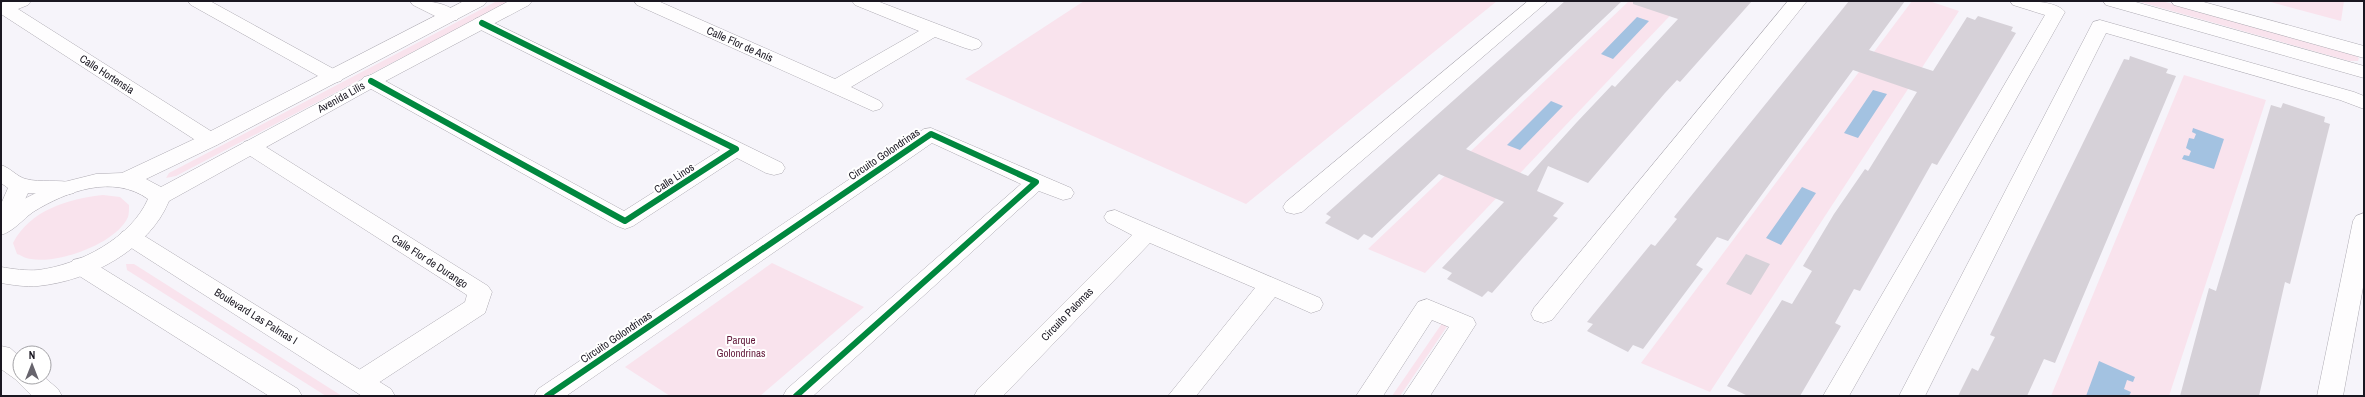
<svg xmlns="http://www.w3.org/2000/svg" width="2365" height="397" viewBox="0 0 2365 397" font-family="'Archivo Narrow',sans-serif">
	<style>
		.green { fill: #f9e3ed }
		.water { fill: #a3c2e1 }
		.building { fill: #d6d1d8 }
		.lines { fill: none; stroke-linecap: round; stroke-linejoin: round }
		.minor-casing { stroke: #aeabb3; stroke-width: 1 }
		.tertiary-casing { stroke: #aeabb3; stroke-width: 1 }
		.secondary-casing { stroke: #aeabb3; stroke-width: 1 }
		.minor { fill: #fefdfe; fill-rule: evenodd }
		.tertiary { fill: #fefdfe; fill-rule: evenodd }
		.secondary { fill: #fefdfe; fill-rule: evenodd }
		.cycleway-casing { stroke: #fff; stroke-width: 8 }
		.cycleway { stroke: #00873e; stroke-width: 6 }
		.labels { text-anchor: middle; dominant-baseline: central; stroke-width: 4; stroke-linejoin: round; paint-order: stroke }
		.street-label { font-size: 11px; fill: #1a1721; stroke: #fff }
		.park-label { font-size: 11px; fill: #651d3d; stroke: #fff }
	</style>
	<rect width="100%" height="100%" fill="#f6f4fa"/>
	<!-- green -->
	<path class="green" d="M 497,1 L 510,1 L 176,176 L 166,178 L 169,173 Z
		M 1084,1 L 1497,1 L 1246,204 L 965,79 Z
		M 1629,1 L 1684,1 L 1425,273 L 1368,249 Z
		M 1912,1 L 1929,1 L 1959,11 L 1710,392 L 1641,363 Z
		M 2137,1 L 2162,1 L 2353,54 L 2359,58 L 2358,61 L 2349,61 Z
		M 2267,1 L 2344,1 L 2341,21 Z
		M 2184,75 L 2266,100 L 2169,396 L 2051,396 Z
		M 103,195 L 120,197 L 129,205 C 129,209 129,214 128,217 C 116,244 58,264 31,259 C 26,259 21,255 17,254 L 13,243 C 30,210 68,199 103,195 Z
		M 772,263 L 864,307 L 760,396 L 670,396 L 625,367 Z
		M 126,264 L 134,264 L 342,396 L 326,396 L 127,270 Z
		M 1445,319 L 1450,322 L 1400,396 L 1392,396 Z"/>
	<!-- water -->
	<path class="water" d="M 1637,17 L 1649,21 L 1613,59 L 1601,54 Z
		M 1873,90 L 1887,94 L 1858,138 L 1844,133 Z
		M 1551,101 L 1563,106 L 1520,150 L 1507,145 Z
		M 2193,128 L 2224,139 L 2214,169 L 2182,159 L 2184,155 L 2189,156 L 2191,151 L 2186,148 L 2189,138 L 2194,139 L 2196,134 L 2192,132 Z
		M 1802,187 L 1816,193 L 1781,245 L 1766,238 Z
		M 2099,361 L 2135,377 L 2133,382 L 2127,380 L 2124,389 L 2131,392 L 2129,396 L 2086,396 Z"/>
	<!-- building -->
	<path class="building" d="M 1565,1 L 1622,1 L 1466,149 L 1528,176 L 1577,122 L 1612,85 L 1615,87 L 1678,19 L 1633,4 L 1633,1 L 1752,1 L 1680,82 L 1677,80 L 1665,93 L 1588,183 L 1548,166 L 1537,191 L 1564,203 L 1553,216 L 1558,218 L 1492,293 L 1488,291 L 1482,297 L 1447,279 L 1452,273 L 1442,268 L 1504,202 L 1439,174 L 1372,238 L 1364,234 L 1358,240 L 1325,223 L 1331,217 L 1326,214 Z
		M 1849,1 L 1905,1 L 1869,50 L 1933,71 L 1967,17 L 1975,20 L 1978,16 L 2013,27 L 2011,31 L 2016,33 L 1937,165 L 1932,163 L 1860,291 L 1854,289 L 1835,323 L 1841,326 L 1800,396 L 1748,396 L 1727,386 L 1782,300 L 1792,304 L 1812,271 L 1803,266 L 1834,214 L 1865,169 L 1868,171 L 1917,92 L 1853,70 L 1728,241 L 1717,237 L 1696,265 L 1703,269 L 1643,349 L 1633,345 L 1628,352 L 1587,331 L 1593,324 L 1587,322 L 1651,244 L 1655,246 L 1677,219 L 1674,217 Z
		M 2130,56 L 2168,69 L 2166,73 L 2176,76 L 2055,363 L 2044,359 L 2027,396 L 1958,396 L 1972,368 L 1978,371 L 1995,337 L 1990,335 L 2040,231 L 2124,59 L 2129,60 Z
		M 2283,103 L 2325,117 L 2324,122 L 2330,124 L 2290,284 L 2285,282 L 2259,396 L 2180,396 L 2209,288 L 2216,291 L 2271,105 L 2281,108 Z
		M 1746,254 L 1770,264 L 1751,295 L 1726,284 Z"/>
	<g class="lines">
		<!-- minor casing -->
		<g class="minor-casing">
			<path id="minor" d="M 6,1 L 31,1 L 28,5 L 18,9 L 217,135 L 220,140 L 217,145 L 210,146 L 203,145 L 1,14 L 1,3 Z
				M 188,1 L 210,1 L 341,73 L 344,77 L 341,81 L 334,83 L 327,81 L 191,5 Z
				M 410,1 C 426,1 449,1 459,16 L 457,20 L 443,20 L 413,5 Z
				M 634,1 L 658,1 L 835,79 L 919,31 L 855,5 L 852,1 L 877,1 L 979,40 L 982,44 L 979,48 L 972,50 L 965,48 L 935,37 L 851,87 L 880,101 L 883,105 L 880,109 L 873,111 L 637,5 Z
				M 1528,1 L 1548,1 L 1302,212 L 1294,214 L 1286,212 L 1283,207 L 1286,202 Z
				M 1788,1 L 1807,1 L 1552,320 L 1543,323 L 1534,320 L 1531,314 L 1534,308 Z
				M 2010,1 C 2024,1 2056,0 2065,12 L 1849,396 L 1823,396 L 2045,15 L 2013,5 Z
				M 482,17 L 782,163 L 785,168 L 782,173 L 774,175 L 766,173 L 737,158 L 633,226 L 625,229 L 617,226 L 364,85 L 361,81 L 364,77 L 371,75 L 378,77 L 624,211 L 720,150 L 475,27 L 473,23 L 475,19 Z
				M 2100,20 L 2354,92 L 2364,96 L 2364,109 L 2340,100 L 2106,33 L 1925,396 L 1899,396 L 2091,26 L 2093,22 Z
				M 931,128 L 1071,188 L 1074,193 L 1071,198 L 1063,200 L 1039,191 L 813,396 L 783,396 L 787,389 L 1021,184 L 932,143 L 566,396 L 534,396 L 538,389 L 924,129 Z
				M 251,140 L 258,142 L 488,286 L 492,292 L 485,313 L 369,389 L 360,392 L 351,389 L 347,382 L 351,375 L 465,302 L 467,295 L 244,152 L 240,147 L 244,142 Z
				M 1115,210 L 1320,298 L 1323,304 L 1320,310 L 1311,313 L 1275,297 L 1196,396 L 1168,396 L 1255,288 L 1150,243 L 1003,396 L 974,396 L 978,389 L 1132,235 L 1107,222 L 1104,217 L 1107,212 Z
				M 2364,213 L 2364,282 L 2343,396 L 2317,396 L 2353,221 L 2356,216 Z
				M 1427,299 L 1473,318 L 1476,324 L 1430,396 L 1403,396 L 1449,327 L 1432,320 L 1383,396 L 1356,396 L 1418,302 Z
				M 1,346 L 10,348 L 20,357 L 20,377 L 44,377 L 58,389 L 62,396 L 32,396 L 15,379 L 1,369 Z"/>
		</g>
		<!-- tertiary casing -->
		<g class="tertiary-casing">
			<path id="tertiary" d="M 1,165 C 11,168 17,177 26,179 C 41,183 58,179 74,183 L 77,188 L 74,193 L 66,195 L 28,193 L 11,229 L 1,231 L 1,204 L 8,188 L 1,183 Z
				M 130,229 L 138,232 L 391,389 L 395,396 L 362,396 L 122,242 L 119,237 L 122,232 Z
				M 81,258 L 89,260 L 298,389 L 302,396 L 269,396 L 73,272 L 69,266 L 73,260 Z"/>
		</g>
		<!-- secondary casing -->
		<g class="secondary-casing">
			<path id="secondary" d="M 464,1 L 487,1 L 484,5 L 217,145 L 146,179 L 161,187 L 509,1 L 532,1 L 529,5 L 378,85 L 169,201 C 149,250 89,281 38,286 C 25,287 13,285 1,283 L 1,267 C 13,269 26,271 38,270 C 79,265 131,238 148,199 C 113,174 67,191 33,212 C 22,220 14,231 1,235 L 1,214 L 18,202 L 52,185 L 96,174 L 122,173 L 203,135 Z
				M 2103,1 L 2132,1 L 2364,66 L 2364,78 L 2106,5 Z
				M 2171,1 L 2200,1 L 2364,46 L 2364,58 L 2174,5 Z"/>
		</g>
		<!-- minor -->
		<use href="#minor" class="minor"/>
		<!-- tertiary -->
		<use href="#tertiary" class="tertiary"/>
		<!-- secondary -->
		<use href="#secondary" class="secondary"/>
		<!-- cycleway casing -->
		<g class="cycleway-casing">
			<path id="cycleway" d="M 371,81 L 625,221 L 736,149 L 482,23
				M 547,396 L 931,134 L 1036,182 L 796,396"/>
		</g>
		<!-- cycleway -->
		<use href="#cycleway" class="cycleway"/>
	</g>
	<g class="labels">
		<!-- street labels -->
		<g class="street-label">
			<text transform="translate(740 44) rotate(24)">Calle Flor de Anís</text>
			<text transform="translate(107 74) rotate(33)">Calle Hortensia</text>
			<text transform="translate(341 97) rotate(-29)">Avenida Lilis</text>
			<text transform="translate(884 154) rotate(-34)">Circuito Golondrinas</text>
			<text transform="translate(674 178) rotate(-33)">Calle Linos</text>
			<text transform="translate(430 261) rotate(33)">Calle Flor de Durango</text>
			<text transform="translate(1067 314) rotate(-46)">Circuito Palomas</text>
			<text transform="translate(256 316) rotate(32)">Boulevard Las Palmas I</text>
			<text transform="translate(616 337) rotate(-34)">Circuito Golondrinas</text>
		</g>
		<!-- park labels -->
		<g class="park-label">
			<text x="741" y="340">Parque<tspan x="741" dy="13">Golondrinas</tspan></text>
		</g>
	</g>
	<!-- border -->
	<rect width="2365" height="397" fill="none" stroke="#1a1721" stroke-width="4"/>
	<!-- north arrow -->
	<g transform="translate(32 365)"><circle r="19" fill="#ffffff" stroke="#a3a2a6"/>
	<path d="M0-3L7 15L0 10L-7 15Z" fill="#67646d"/>
	<text y="-6" font-size="11" font-weight="bold" text-anchor="middle" fill="#1a1721">N</text>
	</g>
</svg>
